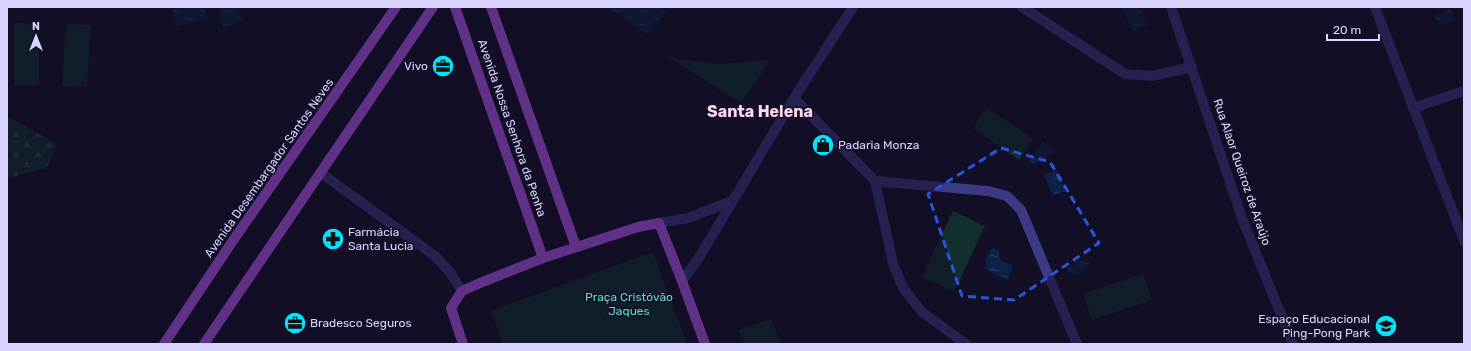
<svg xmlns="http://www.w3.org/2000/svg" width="1471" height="351" viewBox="0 0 1471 351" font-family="Rubik,sans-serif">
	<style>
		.forest { fill: url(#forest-firs) }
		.green { fill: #12302f }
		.water { fill: url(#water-ripples) }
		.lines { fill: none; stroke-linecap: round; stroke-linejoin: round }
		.minor { stroke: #3d3a85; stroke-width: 10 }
		.primary { stroke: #c25bff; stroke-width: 10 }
		.marked { fill: none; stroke: #2655da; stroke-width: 3; stroke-dasharray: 8 5; stroke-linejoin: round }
		.labels { text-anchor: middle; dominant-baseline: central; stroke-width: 3.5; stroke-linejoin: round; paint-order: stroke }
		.poi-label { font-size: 12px; fill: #d9d4ff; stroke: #130f26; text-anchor: start }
		.street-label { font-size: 12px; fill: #d9d4ff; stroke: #130f26 }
		.park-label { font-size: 12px; fill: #5fe0c0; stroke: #130f26 }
		.district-label { font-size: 16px; font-weight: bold; fill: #ffd6f0; stroke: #130f26 }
	</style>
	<defs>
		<pattern id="forest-firs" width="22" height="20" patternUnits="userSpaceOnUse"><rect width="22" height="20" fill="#12302f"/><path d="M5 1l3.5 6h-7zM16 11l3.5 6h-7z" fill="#344d4e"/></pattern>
		<pattern id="water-ripples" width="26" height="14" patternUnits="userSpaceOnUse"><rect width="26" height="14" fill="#0c2248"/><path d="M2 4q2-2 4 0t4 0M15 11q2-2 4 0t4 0" fill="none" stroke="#2f4163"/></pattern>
	</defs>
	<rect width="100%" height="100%" fill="#130f26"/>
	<!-- forest -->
	<path class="forest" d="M 7,116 L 57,144 L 47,168 L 7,178 Z"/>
	<!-- green -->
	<path class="green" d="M 14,23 L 39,24 L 39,85 L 14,86 Z
		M 66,24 L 91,25 L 87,87 L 62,86 Z
		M 668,57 L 716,64 L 770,60 L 741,103 Z
		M 987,108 L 1033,138 L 1019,160 L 973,128 Z
		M 953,211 L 985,226 L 954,292 L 922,277 Z
		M 653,252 L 687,344 L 503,344 L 491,311 Z
		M 1143,274 L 1152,300 L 1092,320 L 1083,294 Z
		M 771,319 L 781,344 L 745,344 L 739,330 Z"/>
	<!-- water -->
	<path class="water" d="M 172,7 L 205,7 L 208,18 L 177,26 Z
		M 217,7 L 238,7 L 242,21 L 223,28 Z
		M 608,7 L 660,7 L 666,11 L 648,35 Z
		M 1123,7 L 1141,7 L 1148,25 L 1132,31 Z
		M 1451,9 L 1455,20 L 1439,26 L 1435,15 Z
		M 1042,142 L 1057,152 L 1033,164 L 1029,161 Z
		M 1056,170 L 1065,191 L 1053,196 L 1044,175 Z
		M 992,248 L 999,250 C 998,262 1004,262 1013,266 L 1007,280 L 988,271 L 985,261 Z
		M 1087,258 L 1091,268 L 1071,277 L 1066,266 Z"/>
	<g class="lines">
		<!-- minor -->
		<path class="minor" d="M 1022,7 L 1125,74 L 1152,76 L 1192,67
			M 1171,7 L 1243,221 L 1293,344
			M 1375,7 L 1464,241
			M 794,98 L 875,181 L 893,263 L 903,288 L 922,312 L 966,344
			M 1413,108 L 1464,91
			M 321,173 L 435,256 L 449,271 L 462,291
			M 875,181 L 988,191 L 1007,196 L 1021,210 L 1077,344
			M 659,223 L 688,218 L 732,201
			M 682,281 L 700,256 L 794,98 L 853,7"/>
		<!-- primary -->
		<path class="primary" d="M 455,7 L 543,258
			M 491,7 L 576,247
			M 164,344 L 232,242 L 396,7
			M 204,344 L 433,7
			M 463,344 L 451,308 L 462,291 L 480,283 L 543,258 L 638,227 L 659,223 L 682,281 L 705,344"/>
	</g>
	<!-- marked area -->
	<path d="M0 0H1471V351H0ZM 1001,148 L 1050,162 L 1099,243 L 1014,300 L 962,296 L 928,194 Z" fill="#130f26" fill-opacity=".55" fill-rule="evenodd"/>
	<path class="marked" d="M 1001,148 L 1050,162 L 1099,243 L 1014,300 L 962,296 L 928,194 Z"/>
	<!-- icons -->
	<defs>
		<g id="office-disc" transform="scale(1.15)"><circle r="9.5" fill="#00e5ff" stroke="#130f26"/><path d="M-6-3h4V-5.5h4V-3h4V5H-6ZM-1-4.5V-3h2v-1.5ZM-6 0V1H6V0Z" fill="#111"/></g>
		<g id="shop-disc" transform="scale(1.15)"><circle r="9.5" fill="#00e5ff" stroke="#130f26"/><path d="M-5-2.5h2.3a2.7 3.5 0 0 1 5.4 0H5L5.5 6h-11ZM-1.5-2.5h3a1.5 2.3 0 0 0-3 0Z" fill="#111"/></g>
		<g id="pharmacy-disc" transform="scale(1.15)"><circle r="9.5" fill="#00e5ff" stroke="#130f26"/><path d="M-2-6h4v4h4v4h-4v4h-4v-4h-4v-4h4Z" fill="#111"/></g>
		<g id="school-disc" transform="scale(1.15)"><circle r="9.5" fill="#00e5ff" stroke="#130f26"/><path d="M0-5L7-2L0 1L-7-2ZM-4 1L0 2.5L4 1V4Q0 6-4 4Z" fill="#111"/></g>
	</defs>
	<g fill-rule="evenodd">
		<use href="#office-disc" x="443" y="66"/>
		<use href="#shop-disc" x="823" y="145"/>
		<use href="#pharmacy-disc" x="333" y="239"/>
		<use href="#office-disc" x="295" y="323"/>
		<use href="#school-disc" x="1386" y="326"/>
	</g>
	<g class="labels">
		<!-- poi labels -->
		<g class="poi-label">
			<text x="428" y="66" text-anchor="end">Vivo</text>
			<text x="838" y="145">Padaria Monza</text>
			<text x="348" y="232">Farmácia<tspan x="348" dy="14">Santa Lucia</tspan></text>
			<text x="1370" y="319" text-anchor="end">Espaço Educacional<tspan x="1370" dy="14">Ping-Pong Park</tspan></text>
			<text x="310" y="323">Bradesco Seguros</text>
		</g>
		<!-- street labels -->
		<g class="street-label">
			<text transform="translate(512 128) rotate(71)">Avenida Nossa Senhora da Penha</text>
			<text transform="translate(269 168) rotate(-55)">Avenida Desembargador Santos Neves</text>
			<text transform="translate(1242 172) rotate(71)">Rua Alaor Queiroz de Araújo</text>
		</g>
		<!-- park labels -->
		<g class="park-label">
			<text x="629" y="297">Praça Cristóvão<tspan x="629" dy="14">Jaques</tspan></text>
		</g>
		<!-- district labels -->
		<g class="district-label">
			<text x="760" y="111">Santa Helena</text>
		</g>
	</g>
	<!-- border -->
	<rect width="1471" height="351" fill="none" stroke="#d9d4ff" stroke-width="16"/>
	<!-- north arrow -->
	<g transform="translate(36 36)" stroke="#130f26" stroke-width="3" paint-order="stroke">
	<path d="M0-3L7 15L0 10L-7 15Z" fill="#d9d4ff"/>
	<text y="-6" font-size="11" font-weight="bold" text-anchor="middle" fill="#d9d4ff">N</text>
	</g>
	<!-- scale -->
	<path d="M1327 34v6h52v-6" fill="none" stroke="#d9d4ff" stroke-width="2"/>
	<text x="1333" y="34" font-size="12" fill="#d9d4ff" stroke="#130f26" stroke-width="3" paint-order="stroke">20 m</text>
</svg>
